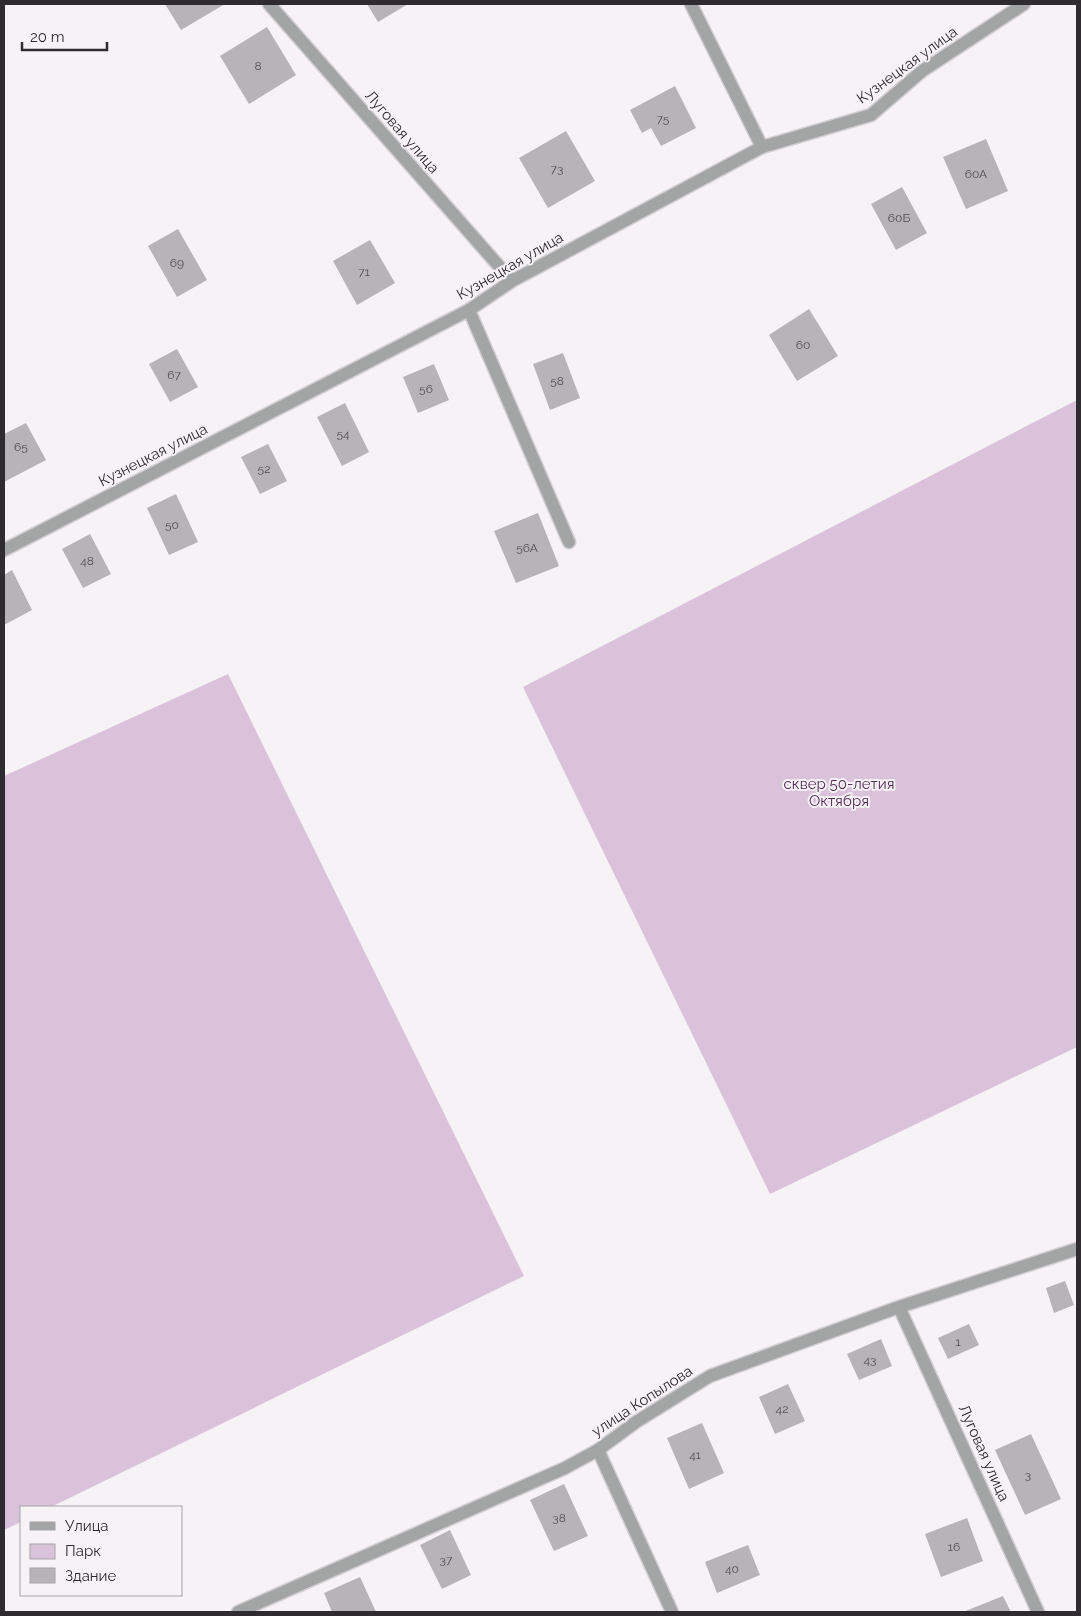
<svg xmlns="http://www.w3.org/2000/svg" width="1081" height="1616" viewBox="0 0 1081 1616" font-family="Raleway,sans-serif">
	<style>
		.green { fill: #dac2db }
		.building { fill: #b7b3b7 }
		.lines { fill: none; stroke-linecap: round; stroke-linejoin: round }
		.service-casing { stroke: #d2ced2; stroke-width: 15 }
		.minor-casing { stroke: #d2ced2; stroke-width: 15 }
		.service { stroke: #a3a5a5; stroke-width: 12 }
		.minor { stroke: #a3a5a5; stroke-width: 12 }
		.labels { text-anchor: middle; dominant-baseline: central; stroke-width: 4; stroke-linejoin: round; paint-order: stroke }
		.number-label { font-size: 12px; fill: #504e50 }
		.street-label { font-size: 15px; fill: #2e2c2e; stroke: #f6f2f6 }
		.park-label { font-size: 15px; fill: #532a55; stroke: #f6f2f6 }
	</style>
	<rect width="100%" height="100%" fill="#f6f2f6"/>
	<!-- green -->
	<path class="green" d="M 1077,400 L 1077,1047 L 770,1194 L 523,687 Z
		M 228,674 L 524,1276 L 51,1507 L 21,1507 L 21,1522 L 4,1530 L 4,776 Z"/>
	<!-- building -->
	<path class="building" d="M 165,4 L 225,4 L 181,30 Z
		M 367,4 L 408,4 L 378,22 Z
		M 267,27 L 296,75 L 249,104 L 220,56 Z
		M 675,86 L 696,128 L 661,146 L 651,128 L 642,133 L 630,110 Z
		M 566,131 L 595,181 L 548,208 L 519,158 Z
		M 986,139 L 1008,191 L 966,209 L 943,157 Z
		M 902,187 L 927,233 L 896,250 L 871,204 Z
		M 178,229 L 207,280 L 177,297 L 148,246 Z
		M 370,240 L 395,283 L 357,305 L 333,261 Z
		M 809,309 L 838,356 L 797,381 L 769,335 Z
		M 177,349 L 198,387 L 170,402 L 149,364 Z
		M 563,353 L 580,398 L 550,410 L 533,364 Z
		M 434,364 L 449,400 L 418,413 L 403,377 Z
		M 345,403 L 369,452 L 342,466 L 317,417 Z
		M 26,423 L 46,460 L 4,482 L 4,434 Z
		M 268,444 L 287,481 L 260,494 L 241,457 Z
		M 176,494 L 198,542 L 169,555 L 147,508 Z
		M 538,513 L 559,566 L 516,583 L 494,531 Z
		M 90,534 L 111,574 L 83,588 L 62,549 Z
		M 12,570 L 32,610 L 4,625 L 4,575 Z
		M 1065,1281 L 1074,1305 L 1054,1313 L 1046,1288 Z
		M 969,1324 L 979,1345 L 948,1359 L 938,1338 Z
		M 881,1339 L 892,1366 L 859,1380 L 847,1354 Z
		M 788,1384 L 805,1421 L 775,1434 L 759,1397 Z
		M 702,1423 L 724,1473 L 689,1489 L 667,1438 Z
		M 1031,1434 L 1061,1499 L 1025,1515 L 995,1450 Z
		M 564,1484 L 588,1536 L 554,1551 L 530,1500 Z
		M 967,1518 L 983,1561 L 941,1577 L 925,1534 Z
		M 450,1530 L 471,1575 L 442,1589 L 420,1545 Z
		M 748,1545 L 760,1575 L 717,1593 L 705,1562 Z
		M 360,1577 L 376,1612 L 332,1612 L 324,1593 Z
		M 1003,1596 L 1011,1612 L 963,1612 Z"/>
	<g class="lines">
		<!-- service casing -->
		<g class="service-casing">
			<path id="service" d="M 691,4 L 762,147
				M 469,310 L 569,542
				M 598,1450 L 672,1612"/>
		</g>
		<!-- minor casing -->
		<g class="minor-casing">
			<path id="minor" d="M 269,4 L 512,281
				M 4,550 L 469,310 L 512,281 L 762,147 L 871,115 L 922,71 L 1024,4
				M 899,1307 L 1038,1612
				M 238,1612 L 565,1468 L 598,1450 L 636,1422 L 710,1376 L 899,1307 L 1077,1249"/>
		</g>
		<!-- service -->
		<use href="#service" class="service"/>
		<!-- minor -->
		<use href="#minor" class="minor"/>
	</g>
	<g class="labels">
		<!-- number labels -->
		<g class="number-label">
			<text x="258" y="66">8</text>
			<text x="663" y="119">75</text>
			<text x="557" y="169">73</text>
			<text x="976" y="174">60А</text>
			<text x="899" y="218">60Б</text>
			<text x="177" y="263">69</text>
			<text x="364" y="272">71</text>
			<text x="803" y="345">60</text>
			<text x="174" y="375">67</text>
			<text x="557" y="381">58</text>
			<text x="426" y="389">56</text>
			<text x="343" y="434">54</text>
			<text x="21" y="447">65</text>
			<text x="264" y="469">52</text>
			<text x="172" y="525">50</text>
			<text x="527" y="548">56А</text>
			<text x="87" y="561">48</text>
			<text x="958" y="1342">1</text>
			<text x="870" y="1360">43</text>
			<text x="782" y="1409">42</text>
			<text x="695" y="1455">41</text>
			<text x="1028" y="1475">3</text>
			<text x="559" y="1518">38</text>
			<text x="954" y="1547">16</text>
			<text x="446" y="1560">37</text>
			<text x="732" y="1569">40</text>
		</g>
		<!-- street labels -->
		<g class="street-label">
			<text transform="translate(907 65) rotate(-36)">Кузнецкая улица</text>
			<text transform="translate(402 132) rotate(49)">Луговая улица</text>
			<text transform="translate(510 266) rotate(-30)">Кузнецкая улица</text>
			<text transform="translate(153 455) rotate(-27)">Кузнецкая улица</text>
			<text transform="translate(642 1401) rotate(-33)">улица Копылова</text>
			<text transform="translate(984 1453) rotate(66)">Луговая улица</text>
		</g>
		<!-- park labels -->
		<g class="park-label">
			<text x="839" y="784">сквер 50-летия<tspan x="839" dy="17">Октября</tspan></text>
		</g>
	</g>
	<!-- border -->
	<rect width="1081" height="1616" fill="none" stroke="#2e2c2e" stroke-width="10"/>
	<!-- legend -->
	<rect x="20" y="1506" width="162" height="90" fill="#f6f2f6" stroke="#a6a3a6"/>
	<rect x="30" y="1522" width="25" height="8" fill="#a3a5a5" stroke="#a6a3a6"/>
	<text x="65" y="1531" font-size="15" fill="#2e2c2e">Улица</text>
	<rect x="30" y="1544" width="25" height="15" fill="#dac2db" stroke="#a6a3a6"/>
	<text x="65" y="1556" font-size="15" fill="#2e2c2e">Парк</text>
	<rect x="30" y="1568" width="25" height="15" fill="#b7b3b7" stroke="#a6a3a6"/>
	<text x="65" y="1581" font-size="15" fill="#2e2c2e">Здание</text>
	<!-- scale -->
	<path d="M22 42v8h85v-8" fill="none" stroke="#2e2c2e" stroke-width="2.5"/>
	<text x="30" y="42" font-size="15" fill="#2e2c2e" stroke="#f6f2f6" stroke-width="4" paint-order="stroke">20 m</text>
</svg>
